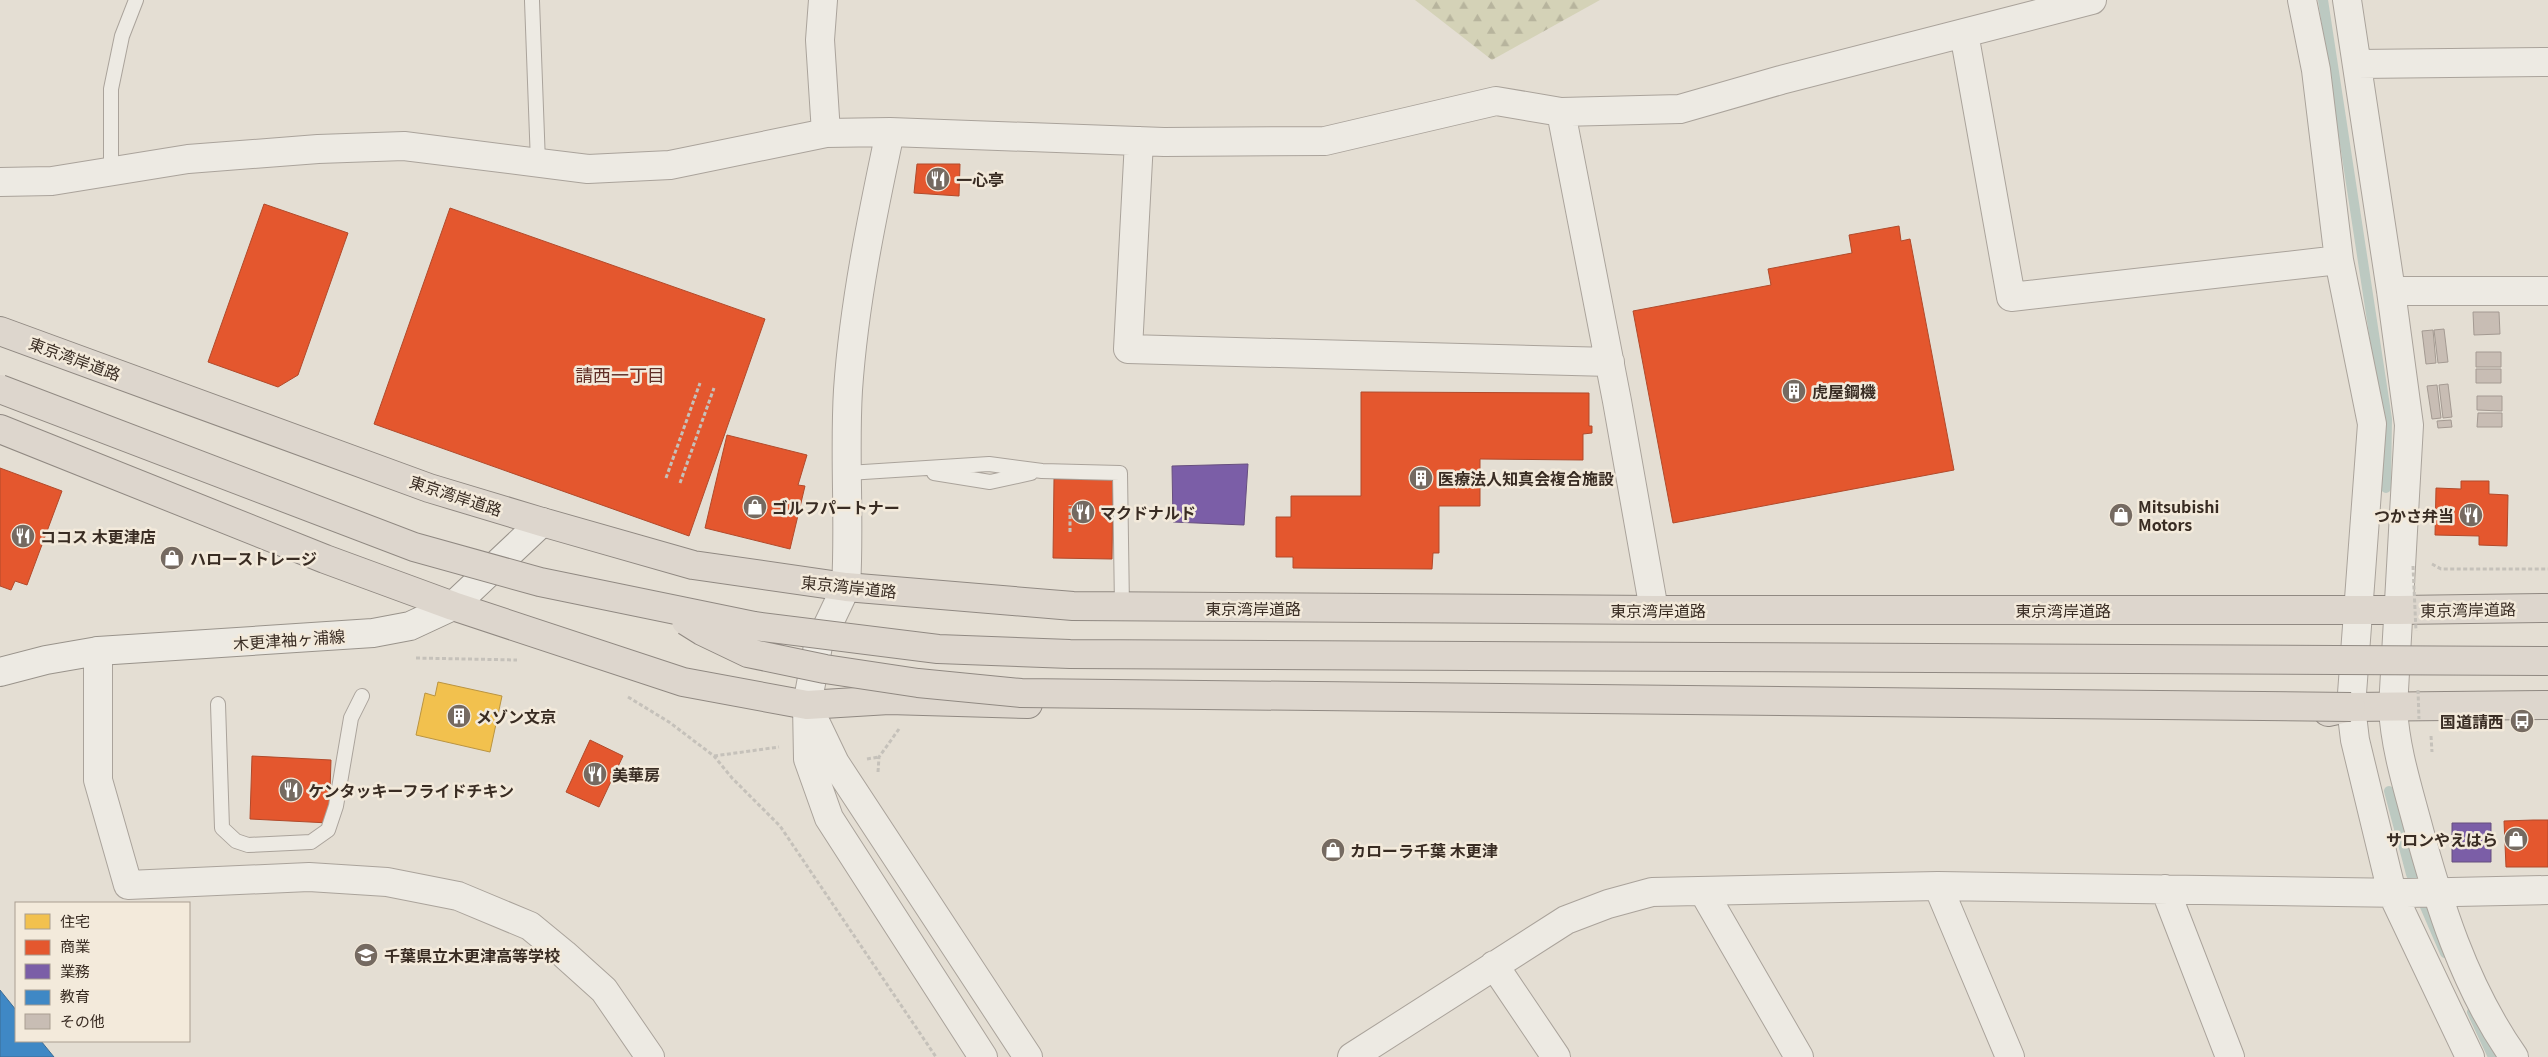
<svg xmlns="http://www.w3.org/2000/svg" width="2548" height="1057" viewBox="0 0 2548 1057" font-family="Georgia,'Noto Sans JP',serif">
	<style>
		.forest { fill: url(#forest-firs) }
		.homes { fill: #f2c14e; stroke: #ba9441 }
		.shops { fill: #e4572e; stroke: #b14a2b }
		.offices { fill: #7b5ea7; stroke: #674f7f }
		.schools { fill: #3f88c5; stroke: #3d6c94 }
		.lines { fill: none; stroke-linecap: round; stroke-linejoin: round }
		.stream { stroke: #bcc9c1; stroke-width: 10 }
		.building { fill: #c8bdb4; stroke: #a49a92 }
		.service-casing { stroke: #aaa39b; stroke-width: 16 }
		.minor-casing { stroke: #aaa39b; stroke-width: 30 }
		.tertiary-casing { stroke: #aaa39b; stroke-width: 30 }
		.secondary-casing { stroke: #99938b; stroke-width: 30 }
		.trunk-casing { stroke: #908982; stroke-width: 30 }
		.path { stroke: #c5c1ba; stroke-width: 3; stroke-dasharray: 4 2.5; stroke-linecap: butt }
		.service { stroke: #edeae3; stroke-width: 14 }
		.minor { stroke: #edeae3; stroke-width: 28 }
		.tertiary { stroke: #edeae3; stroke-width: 28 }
		.secondary { stroke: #edeae3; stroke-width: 28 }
		.trunk { stroke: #ddd6cd; stroke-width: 28 }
		.trunk-bridge-casing { stroke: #908982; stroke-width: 30; stroke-linecap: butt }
		.path-bridge { stroke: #c5c1ba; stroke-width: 3; stroke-dasharray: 4 2.5; stroke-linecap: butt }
		.trunk-bridge { stroke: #ddd6cd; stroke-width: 28 }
		.labels { text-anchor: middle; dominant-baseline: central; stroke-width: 5; stroke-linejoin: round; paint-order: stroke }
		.poi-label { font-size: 16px; font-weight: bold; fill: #392c23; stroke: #f3eadb; text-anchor: start }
		.street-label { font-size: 16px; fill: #392c23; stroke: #f3eadb }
		.neighbourhood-label { font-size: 18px; fill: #612f27; stroke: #f3eadb }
	</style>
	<defs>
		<pattern id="forest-firs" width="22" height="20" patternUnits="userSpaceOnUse" patternTransform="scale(1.25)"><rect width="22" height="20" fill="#d4d2b7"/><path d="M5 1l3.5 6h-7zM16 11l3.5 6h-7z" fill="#b7b49d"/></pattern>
	</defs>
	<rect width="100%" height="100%" fill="#e4ded3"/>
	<!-- forest -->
	<path class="forest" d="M 1415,0 L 1600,0 L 1492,60 Z"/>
	<!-- homes -->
	<path class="homes" d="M 438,682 L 502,696 L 490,752 L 416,735 L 425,693 L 435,696 Z"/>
	<!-- shops -->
	<path class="shops" d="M 917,164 L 960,164 L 959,196 L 914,193 Z
		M 264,204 L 348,233 L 298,375 L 278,387 L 208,362 Z
		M 450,208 L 765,319 L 689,536 L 374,424 Z
		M 1899,226 L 1901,241 L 1910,239 L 1954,470 L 1673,523 L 1633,311 L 1771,285 L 1768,269 L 1852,253 L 1849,235 Z
		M 1361,392 L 1589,393 L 1589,426 L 1592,426 L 1592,433 L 1583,434 L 1583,460 L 1480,459 L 1480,506 L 1439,506 L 1439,553 L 1433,553 L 1432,569 L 1293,568 L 1293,557 L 1276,557 L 1276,517 L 1291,517 L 1291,496 L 1361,496 Z
		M 727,435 L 807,455 L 798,485 L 805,486 L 790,549 L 705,528 Z
		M 0,468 L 62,491 L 27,585 L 15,581 L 11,590 L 0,586 Z
		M 1054,479 L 1113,480 L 1112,559 L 1053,558 Z
		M 2461,481 L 2489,481 L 2489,494 L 2508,495 L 2507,546 L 2479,545 L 2479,536 L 2435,535 L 2436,488 L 2461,489 Z
		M 590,740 L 623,756 L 599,807 L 566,792 Z
		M 252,756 L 331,760 L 329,823 L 250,819 Z
		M 2533,820 L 2548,820 L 2548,867 L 2506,867 L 2504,821 Z"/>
	<!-- offices -->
	<path class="offices" d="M 1248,464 L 1244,525 L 1173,522 L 1172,466 Z
		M 2452,823 L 2491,823 L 2491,862 L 2452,862 Z"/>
	<!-- schools -->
	<path class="schools" d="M 0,990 L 16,1010 L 16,1041 L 41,1041 L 54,1057 L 0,1057 Z"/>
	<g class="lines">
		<!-- stream -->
		<path class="stream" d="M 2323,0 L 2387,419 L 2386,488
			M 2389,791 L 2411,874 L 2445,953
			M 2472,1012 L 2493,1057"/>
	</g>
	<!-- building -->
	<path class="building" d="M 2473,312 L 2499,312 L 2500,334 L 2474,335 Z
		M 2444,329 L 2448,362 L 2438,363 L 2434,330 Z
		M 2433,330 L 2436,363 L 2426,364 L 2422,331 Z
		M 2476,352 L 2501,352 L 2501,367 L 2476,367 Z
		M 2476,369 L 2501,369 L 2501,383 L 2476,383 Z
		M 2448,384 L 2452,417 L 2443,418 L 2439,385 Z
		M 2437,385 L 2441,418 L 2432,419 L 2427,386 Z
		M 2477,396 L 2502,396 L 2502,411 L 2477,410 Z
		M 2478,413 L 2502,413 L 2502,427 L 2477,427 Z
		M 2451,420 L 2452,427 L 2438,428 L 2437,421 Z"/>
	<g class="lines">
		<!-- service casing -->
		<g class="service-casing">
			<path id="service" d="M 532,1 L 538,163
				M 111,171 L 111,89 L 122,36 L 136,0
				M 848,473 L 989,464 L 1042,471 L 1120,473 L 1122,607
				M 934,473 L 990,482 L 1031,473
				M 218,704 L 222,828 L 236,841 L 248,845 L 311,842 L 328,830 L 336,806 L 351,718 L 362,696"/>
		</g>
		<!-- minor casing -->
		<g class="minor-casing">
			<path id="minor" d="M 823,0 L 820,40 L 826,133
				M 2302,0 L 2316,70 L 2339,260 L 2372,424 L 2351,707 L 2355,740 L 2392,893 L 2470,1057
				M 2347,0 L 2391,291 L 2409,425 L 2393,708 C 2395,746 2406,782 2416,819 C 2438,902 2464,986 2514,1057
				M 1964,33 L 2011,297 L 2339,260
				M 2358,64 L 2548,62
				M 1561,112 L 1617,401 L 1654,610
				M 1139,141 L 1128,349 L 1610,362
				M 0,182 L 52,181 L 188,159 L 318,149 L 404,146 L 588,169 L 670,165 L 826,133 L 890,132 L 1164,142 L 1325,141 L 1496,101 L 1561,112 L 1680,109 L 1781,80 L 2092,0
				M 2391,291 L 2548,291
				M 846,587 C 850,522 844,456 848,390 C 854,303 872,217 890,132
				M 98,651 L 98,780 L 128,885 L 309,877 L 387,882 L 458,896 L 530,926 L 564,954 L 604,990 L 650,1057
				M 1938,886 L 2010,1057
				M 2165,889 L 2230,1057
				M 1703,891 L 1799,1057
				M 1494,965 L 1556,1057
				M 1352,1057 L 1566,920 L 1608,904 L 1652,892 L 1938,886 L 2406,893 L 2548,890"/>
		</g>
		<!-- tertiary casing -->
		<g class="tertiary-casing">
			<path id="tertiary" d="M 846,587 L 818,646 L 807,705 L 808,759 L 829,818 L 983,1057
				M 811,713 L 835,763 L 1028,1057"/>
		</g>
		<!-- secondary casing -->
		<g class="secondary-casing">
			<path id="secondary" d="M 0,672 L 46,660 L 98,651 L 373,633 L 410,626 L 453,606 L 542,522"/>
		</g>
		<!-- trunk casing -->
		<g class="trunk-casing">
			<path id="trunk" d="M 0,331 L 429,488 L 542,522 L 693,565 L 846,587 L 1073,606 L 1654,610 L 2399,610 L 2548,608
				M 0,429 L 325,559 L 453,606 L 683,682 L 807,705 L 889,700 L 1028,704
				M 2328,712 L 2351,707 L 2548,705"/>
		</g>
		<!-- path -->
		<path class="path" d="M 666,478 L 700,383
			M 680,483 L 714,388
			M 1070,532 L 1070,505
			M 2432,564 L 2441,569 L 2548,569
			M 416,658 L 517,660
			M 628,697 L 669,722 L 714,756 L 732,778 L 780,826 L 936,1057
			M 2431,736 L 2432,752
			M 714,756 L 779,747
			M 867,759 L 879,757
			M 878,772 L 879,757 L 899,729"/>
		<!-- service -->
		<use href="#service" class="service"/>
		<!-- minor -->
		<use href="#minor" class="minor"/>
		<!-- tertiary -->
		<use href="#tertiary" class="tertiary"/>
		<!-- secondary -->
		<use href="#secondary" class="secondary"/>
		<!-- trunk -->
		<use href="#trunk" class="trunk"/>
		<!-- trunk-bridge casing -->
		<g class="trunk-bridge-casing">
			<path id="trunk-bridge" d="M 0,389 L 414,547 L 540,582 L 754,626 L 938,649 L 1070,654 L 2548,661
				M 686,621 L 702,631 L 748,653 L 825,669 L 918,683 L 1021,693 L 2351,707"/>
		</g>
		<!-- path-bridge -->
		<path class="path-bridge" d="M 2413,566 L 2416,631
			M 2418,690 L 2419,719"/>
		<!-- trunk-bridge -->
		<use href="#trunk-bridge" class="trunk-bridge"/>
	</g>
	<!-- icons -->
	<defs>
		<g id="restaurant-disc" transform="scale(1.25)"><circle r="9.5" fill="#756a61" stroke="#f3eadb"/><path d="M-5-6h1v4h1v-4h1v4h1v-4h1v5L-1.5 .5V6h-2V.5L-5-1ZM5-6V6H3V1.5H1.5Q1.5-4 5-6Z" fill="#fff"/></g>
		<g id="building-disc" transform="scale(1.25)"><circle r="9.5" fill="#756a61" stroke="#f3eadb"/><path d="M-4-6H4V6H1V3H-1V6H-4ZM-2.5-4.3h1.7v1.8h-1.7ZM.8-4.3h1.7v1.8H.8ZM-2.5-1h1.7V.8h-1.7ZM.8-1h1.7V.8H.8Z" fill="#fff"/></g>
		<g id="shop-disc" transform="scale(1.25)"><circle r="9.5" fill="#756a61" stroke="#f3eadb"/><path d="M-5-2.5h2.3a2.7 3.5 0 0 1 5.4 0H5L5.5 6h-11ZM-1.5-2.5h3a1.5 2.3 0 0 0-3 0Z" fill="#fff"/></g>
		<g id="bus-disc" transform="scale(1.25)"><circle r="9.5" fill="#756a61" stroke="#f3eadb"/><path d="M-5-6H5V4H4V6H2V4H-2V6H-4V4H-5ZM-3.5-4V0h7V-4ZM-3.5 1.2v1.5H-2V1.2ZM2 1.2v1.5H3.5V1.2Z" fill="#fff"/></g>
		<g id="school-disc" transform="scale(1.25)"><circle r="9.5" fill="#756a61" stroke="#f3eadb"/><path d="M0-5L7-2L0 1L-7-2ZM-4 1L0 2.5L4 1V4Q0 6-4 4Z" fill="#fff"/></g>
	</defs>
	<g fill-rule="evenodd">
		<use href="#restaurant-disc" x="938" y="179"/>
		<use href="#building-disc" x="1794" y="391"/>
		<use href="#building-disc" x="1421" y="478"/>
		<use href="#shop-disc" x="755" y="507"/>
		<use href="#restaurant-disc" x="1083" y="512"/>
		<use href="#shop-disc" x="2121" y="515"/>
		<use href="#restaurant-disc" x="2471" y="515"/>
		<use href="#restaurant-disc" x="23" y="536"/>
		<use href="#shop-disc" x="172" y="558"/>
		<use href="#building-disc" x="459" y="716"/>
		<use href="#bus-disc" x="2522" y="721"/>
		<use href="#restaurant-disc" x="595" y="774"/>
		<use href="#restaurant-disc" x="291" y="790"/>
		<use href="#shop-disc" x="2516" y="839"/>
		<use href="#shop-disc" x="1333" y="850"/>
		<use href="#school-disc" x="366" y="955"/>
	</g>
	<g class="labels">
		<!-- poi labels -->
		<g class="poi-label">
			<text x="956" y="179">一心亭</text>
			<text x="1812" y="391">虎屋鋼機</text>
			<text x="1438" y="478">医療法人知真会複合施設</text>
			<text x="2138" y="506">Mitsubishi<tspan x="2138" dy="18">Motors</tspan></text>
			<text x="772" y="507">ゴルフパートナー</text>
			<text x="1100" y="512">マクドナルド</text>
			<text x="2454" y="515" text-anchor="end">つかさ弁当</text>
			<text x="40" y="536">ココス 木更津店</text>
			<text x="190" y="558">ハローストレージ</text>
			<text x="476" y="716">メゾン文京</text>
			<text x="2504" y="721" text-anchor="end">国道請西</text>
			<text x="612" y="774">美華房</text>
			<text x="308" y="790">ケンタッキーフライドチキン</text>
			<text x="2498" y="839" text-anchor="end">サロンやえはら</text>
			<text x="1350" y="850">カローラ千葉 木更津</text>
			<text x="384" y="955">千葉県立木更津高等学校</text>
		</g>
		<!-- street labels -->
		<g class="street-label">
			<text transform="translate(75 358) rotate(20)">東京湾岸道路</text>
			<text transform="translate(456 495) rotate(18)">東京湾岸道路</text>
			<text transform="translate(849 586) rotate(6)">東京湾岸道路</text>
			<text x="1253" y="608">東京湾岸道路</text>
			<text transform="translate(2468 609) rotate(-1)">東京湾岸道路</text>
			<text x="1658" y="610">東京湾岸道路</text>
			<text x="2063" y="610">東京湾岸道路</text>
			<text transform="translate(289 639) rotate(-4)">木更津袖ヶ浦線</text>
		</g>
		<!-- neighbourhood labels -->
		<g class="neighbourhood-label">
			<text x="620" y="374">請西一丁目</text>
		</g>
	</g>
	<!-- legend -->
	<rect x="15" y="902" width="175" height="140" fill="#f3eadb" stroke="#a99e91"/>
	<rect x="25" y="914" width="25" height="15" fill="#f2c14e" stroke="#a99e91"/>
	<text x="60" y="927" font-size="15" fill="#392c23">住宅</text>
	<rect x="25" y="940" width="25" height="15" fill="#e4572e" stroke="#a99e91"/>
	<text x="60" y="952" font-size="15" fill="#392c23">商業</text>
	<rect x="25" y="964" width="25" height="15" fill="#7b5ea7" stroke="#a99e91"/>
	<text x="60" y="977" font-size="15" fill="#392c23">業務</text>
	<rect x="25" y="990" width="25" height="15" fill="#3f88c5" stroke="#a99e91"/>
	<text x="60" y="1002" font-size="15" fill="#392c23">教育</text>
	<rect x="25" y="1014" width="25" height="15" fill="#c8bdb4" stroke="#a99e91"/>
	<text x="60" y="1027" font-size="15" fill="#392c23">その他</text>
</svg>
